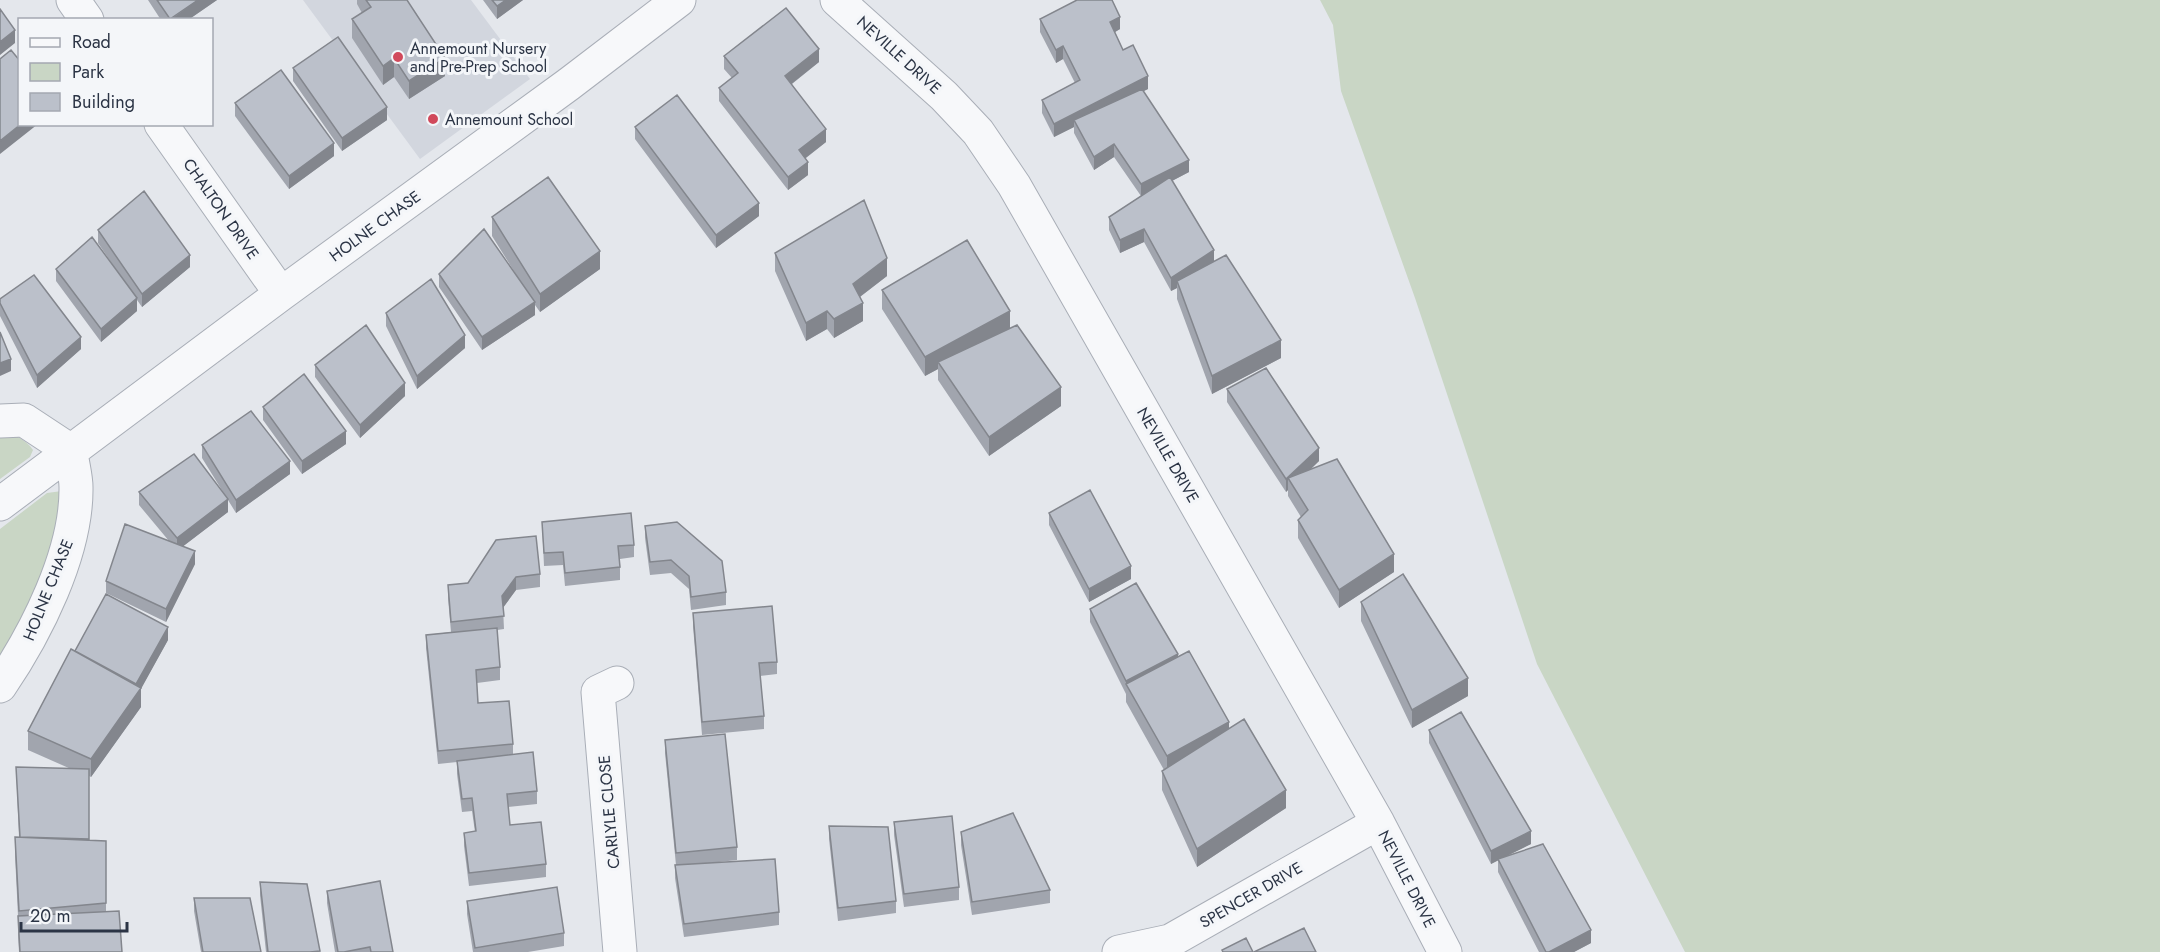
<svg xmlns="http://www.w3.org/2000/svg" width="2160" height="952" viewBox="0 0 2160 952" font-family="Jost,sans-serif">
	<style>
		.built { fill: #d2d6de }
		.green { fill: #c9d6c5 }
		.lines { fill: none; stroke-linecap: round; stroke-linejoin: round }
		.minor-casing { stroke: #a9aeb7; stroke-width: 35 }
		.minor { stroke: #f7f8fa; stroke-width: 33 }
		.wall { fill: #a1a5ae }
		.shaded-wall { fill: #83868d }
		.building { fill: #bbc0ca; stroke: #83868d; stroke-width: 1.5 }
		.poi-dot { fill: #d1495b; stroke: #f4f6f9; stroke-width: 2 }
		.labels { text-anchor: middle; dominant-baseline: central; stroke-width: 6; stroke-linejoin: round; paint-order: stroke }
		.poi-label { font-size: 16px; fill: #2b3445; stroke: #f4f6f9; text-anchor: start }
		.street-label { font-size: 16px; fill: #2b3445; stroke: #f4f6f9 }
	</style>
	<rect width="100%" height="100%" fill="#e4e7ec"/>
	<!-- built -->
	<path class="built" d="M 303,0 L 471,0 L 530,79 L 420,159 Z"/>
	<!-- green -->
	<path class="green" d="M 1320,0 L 2160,0 L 2160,952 L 1685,952 L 1537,664 L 1415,298 L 1341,91 L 1333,25 Z
		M 0,432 C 11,432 27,440 33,450 L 30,457 L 0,479 Z
		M 62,491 L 70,510 L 0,674 L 0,529 L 47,493 Z"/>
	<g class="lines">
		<!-- minor casing -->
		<g class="minor-casing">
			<path id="minor" d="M 73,0 L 87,20
				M 837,0 L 944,96 L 978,132 L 1014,185 L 1378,823 L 1445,952
				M 161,124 L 281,294
				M 0,421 L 24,420 L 71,451 C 72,463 76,476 76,487 C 77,553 36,633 0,686
				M 0,504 L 281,294 L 569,84 L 679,0
				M 617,683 L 598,692 L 620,952
				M 1119,952 L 1170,941 L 1378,823"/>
		</g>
		<!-- minor -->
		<use href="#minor" class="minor"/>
	</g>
	<!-- wall -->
	<path class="wall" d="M 148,0 L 217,0 L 188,20 L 161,20 Z
		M 357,0 L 407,0 L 445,76 L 409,99 L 394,77 L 383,85 L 352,38 L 352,19 L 362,13 L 357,4 Z
		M 483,0 L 523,0 L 497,19 Z
		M 1040,19 L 1120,29 L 1115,32 L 1123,50 L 1148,89 L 1143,91 L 1189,172 L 1172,181 L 1214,261 L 1281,358 L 1212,394 L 1177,299 L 1177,288 L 1171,291 L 1144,242 L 1120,253 L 1109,230 L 1109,217 L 1141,196 L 1114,157 L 1094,170 L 1074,133 L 1074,127 L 1054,137 L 1042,113 L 1042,100 L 1075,83 L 1063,59 L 1056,63 L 1040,32 Z
		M 724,56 L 819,62 L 792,84 L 826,142 L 806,158 L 808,175 L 788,190 L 719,101 L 719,88 L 732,78 L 724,69 Z
		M 293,68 L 387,120 L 342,151 L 293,81 Z
		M 235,103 L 334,156 L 289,189 L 235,116 Z
		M 635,127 L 759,216 L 716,248 L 635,139 Z
		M 492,217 L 600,269 L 540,312 L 535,305 L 535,315 L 482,350 L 439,287 L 439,274 L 522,284 L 492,236 Z
		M 98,230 L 190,267 L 142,307 L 137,300 L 137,311 L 101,342 L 56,281 L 56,269 L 117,271 L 98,243 Z
		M 775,253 L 887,276 L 860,297 L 863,321 L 834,338 L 827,329 L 806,341 L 775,271 Z
		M 882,290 L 1010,328 L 1061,406 L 989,456 L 938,380 L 938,369 L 925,376 L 882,309 Z
		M 0,299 L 81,349 L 37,388 L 0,316 Z
		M 386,313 L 465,348 L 417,389 L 386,326 Z
		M 315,365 L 405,396 L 360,438 L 315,377 Z
		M 1227,389 L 1319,461 L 1311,469 L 1394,572 L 1339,608 L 1298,538 L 1298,520 L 1301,517 L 1288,496 L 1288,490 L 1286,492 L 1227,402 Z
		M 263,407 L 346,444 L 302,474 L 263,420 Z
		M 202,445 L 290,474 L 236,513 L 202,458 Z
		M 139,492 L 228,512 L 183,546 L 195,564 L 166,622 L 106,593 L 106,581 L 169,541 L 139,505 Z
		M 1049,513 L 1131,579 L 1089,602 L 1049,525 Z
		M 542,522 L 634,545 L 634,557 L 620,559 L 620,580 L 565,586 L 563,565 L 544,566 Z
		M 645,526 L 726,592 L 726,605 L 691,610 L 689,589 L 671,573 L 650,575 L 645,538 Z
		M 540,574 L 540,587 L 516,590 L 503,608 L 504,629 L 497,630 L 500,667 L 500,680 L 477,683 L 478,703 L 513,744 L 513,754 L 537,791 L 537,804 L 508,807 L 510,825 L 546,864 L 546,877 L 469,886 L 464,846 L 464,833 L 475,832 L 472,811 L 462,812 L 457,774 L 457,762 L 438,764 L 426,648 L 426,635 L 451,632 L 448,598 L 448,585 Z
		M 1361,602 L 1468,696 L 1412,728 L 1361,621 Z
		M 1090,609 L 1178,657 L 1286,808 L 1197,867 L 1162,790 L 1162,771 L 1164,770 L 1126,702 L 1126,694 L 1090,622 Z
		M 693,613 L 777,662 L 777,674 L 760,676 L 764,716 L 764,729 L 702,735 L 693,626 Z
		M 168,640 L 141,688 L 141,707 L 91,777 L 89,776 L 89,841 L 106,841 L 106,912 L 122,952 L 19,952 L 18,935 L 18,916 L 15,855 L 15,837 L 19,837 L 16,767 L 71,769 L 28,750 L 28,731 L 75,651 Z
		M 1429,730 L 1531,844 L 1504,857 L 1591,943 L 1574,952 L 1539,952 L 1498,872 L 1498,860 L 1491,864 L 1429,743 Z
		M 665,740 L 737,847 L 737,860 L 710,863 L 779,912 L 779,925 L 684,937 L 675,878 L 675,865 L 676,865 L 665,753 Z
		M 894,822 L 959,887 L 959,900 L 904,907 L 894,835 Z
		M 829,826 L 896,901 L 896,913 L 838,921 L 829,839 Z
		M 961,832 L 1050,890 L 1050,903 L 972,915 L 961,845 Z
		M 260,882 L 307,884 L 320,952 L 266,952 L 260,895 Z
		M 327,891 L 393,952 L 335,952 L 327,903 Z
		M 194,898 L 261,952 L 201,952 L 194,911 Z
		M 467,901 L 564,933 L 564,946 L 528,952 L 473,952 L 467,914 Z"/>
	<!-- shaded-wall -->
	<path class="shaded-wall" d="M 198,0 L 217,0 L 188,20 L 170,20 Z
		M 506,0 L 523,0 L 497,19 L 497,6 Z
		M 1120,17 L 1120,29 L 1110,35 L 1110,22 Z
		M 15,30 L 15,43 L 0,55 L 0,42 Z
		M 1063,46 L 1063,59 L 1056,63 L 1056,50 Z
		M 819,49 L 819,62 L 785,89 L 785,76 Z
		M 394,58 L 394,77 L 383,85 L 383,66 Z
		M 445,58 L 445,76 L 409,99 L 409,81 Z
		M 1148,76 L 1148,89 L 1077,125 L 1074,120 L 1074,127 L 1054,137 L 1054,124 Z
		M 387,107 L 387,120 L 342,151 L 342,138 Z
		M 21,124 L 38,124 L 0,154 L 0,141 Z
		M 826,129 L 826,142 L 799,163 L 799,150 Z
		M 334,143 L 334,156 L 289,189 L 289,176 Z
		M 1114,144 L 1114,157 L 1094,170 L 1094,157 Z
		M 1189,160 L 1189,172 L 1141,197 L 1141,184 Z
		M 808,162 L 808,175 L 788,190 L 788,177 Z
		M 759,203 L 759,216 L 716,248 L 716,235 Z
		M 1144,229 L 1144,242 L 1120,253 L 1120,240 Z
		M 1214,250 L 1214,263 L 1177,281 L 1177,288 L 1171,291 L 1171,278 Z
		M 600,251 L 600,269 L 540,312 L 540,294 Z
		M 190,255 L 190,267 L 142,307 L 142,294 Z
		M 887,258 L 887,276 L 853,302 L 853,284 Z
		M 137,298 L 137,311 L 101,342 L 101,329 Z
		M 535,302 L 535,315 L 482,350 L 482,337 Z
		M 863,303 L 863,321 L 834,338 L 834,319 Z
		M 827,311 L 827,329 L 806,341 L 806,323 Z
		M 1010,311 L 1010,330 L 938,362 L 938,369 L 925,376 L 925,357 Z
		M 465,335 L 465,348 L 417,389 L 417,376 Z
		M 81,337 L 81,349 L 37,388 L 37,375 Z
		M 1281,340 L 1281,358 L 1212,394 L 1212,376 Z
		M 11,359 L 11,371 L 0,376 L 0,363 Z
		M 405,383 L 405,396 L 360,438 L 360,425 Z
		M 1061,387 L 1061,406 L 989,456 L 989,437 Z
		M 346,431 L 346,444 L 302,474 L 302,461 Z
		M 1319,448 L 1319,461 L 1293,486 L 1288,478 L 1288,490 L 1286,492 L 1286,479 Z
		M 290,461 L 290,474 L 236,513 L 236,500 Z
		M 228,499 L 228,512 L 177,551 L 177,538 Z
		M 195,551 L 195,564 L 166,622 L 166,609 Z
		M 1394,554 L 1394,572 L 1339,608 L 1339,590 Z
		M 1131,566 L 1131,579 L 1089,602 L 1089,589 Z
		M 516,577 L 516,590 L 502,609 L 502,596 Z
		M 168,627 L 168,640 L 141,689 L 141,707 L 91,777 L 91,759 L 136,695 L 136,684 Z
		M 1178,654 L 1178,667 L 1126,684 L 1126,694 L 1126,681 Z
		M 1468,678 L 1468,696 L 1412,728 L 1412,710 Z
		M 1229,722 L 1229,741 L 1167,774 L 1167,756 Z
		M 1286,790 L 1286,808 L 1197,867 L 1197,849 Z
		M 1531,831 L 1531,844 L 1491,864 L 1491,851 Z
		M 1591,930 L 1591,943 L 1574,952 L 1549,952 Z"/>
	<!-- building -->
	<path class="building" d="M 157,0 L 198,0 L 170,19 Z
		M 366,0 L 407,0 L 445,58 L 409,81 L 394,58 L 383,66 L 352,19 L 371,7 Z
		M 492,0 L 506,0 L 497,6 Z
		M 1077,0 L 1112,0 L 1120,17 L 1110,22 L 1123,50 L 1133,45 L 1148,76 L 1054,124 L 1042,100 L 1080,80 L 1063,46 L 1056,50 L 1040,19 Z
		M 786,8 L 819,49 L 785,76 L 826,129 L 799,150 L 808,162 L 788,177 L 719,88 L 738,73 L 724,56 Z
		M 0,9 L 15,30 L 0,42 Z
		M 338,37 L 387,107 L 342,138 L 293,68 Z
		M 11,50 L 20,61 L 20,124 L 21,124 L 0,141 L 0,59 Z
		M 281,70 L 334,143 L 289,176 L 235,103 Z
		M 1142,89 L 1189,160 L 1141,184 L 1114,144 L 1094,157 L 1074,120 Z
		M 677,95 L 759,203 L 716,235 L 635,127 Z
		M 548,177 L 600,251 L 540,294 L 492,217 Z
		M 1170,177 L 1214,250 L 1171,278 L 1144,229 L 1120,240 L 1109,217 Z
		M 144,191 L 190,255 L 142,294 L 98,230 Z
		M 864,200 L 887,258 L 853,284 L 863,303 L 834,319 L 827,311 L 806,323 L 775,253 Z
		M 484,229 L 535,302 L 482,337 L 439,274 Z
		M 92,237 L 137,298 L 101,329 L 56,269 Z
		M 967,240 L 1010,311 L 925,357 L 882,290 Z
		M 1226,255 L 1281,340 L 1212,376 L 1177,281 Z
		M 34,275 L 81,337 L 37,375 L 0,303 L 0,299 Z
		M 431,279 L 465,335 L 417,376 L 386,313 Z
		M 366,325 L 405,383 L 360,425 L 315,365 Z
		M 1017,325 L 1061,387 L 989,437 L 938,362 Z
		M 0,332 L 11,359 L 0,363 Z
		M 1266,368 L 1319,448 L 1286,479 L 1227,389 Z
		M 304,374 L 346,431 L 302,461 L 263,407 Z
		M 251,411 L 290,461 L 236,500 L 202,445 Z
		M 194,454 L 228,499 L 177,538 L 139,492 Z
		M 1337,459 L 1394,554 L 1339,590 L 1298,520 L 1308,510 L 1288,478 Z
		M 1090,490 L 1131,566 L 1089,589 L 1049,513 Z
		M 631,513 L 634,545 L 618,546 L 620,567 L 565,573 L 563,552 L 544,553 L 542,522 Z
		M 677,522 L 722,561 L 726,592 L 691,597 L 689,576 L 671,560 L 650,562 L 645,526 Z
		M 125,524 L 195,551 L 166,609 L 106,581 Z
		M 536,536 L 540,574 L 516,577 L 502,596 L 504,616 L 451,622 L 448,585 L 468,583 L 496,540 Z
		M 1403,574 L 1468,678 L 1412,710 L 1361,602 Z
		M 1136,583 L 1178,654 L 1126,681 L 1090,609 Z
		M 106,594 L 168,627 L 136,684 L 75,651 Z
		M 772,606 L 777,662 L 759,663 L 764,716 L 702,722 L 693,613 Z
		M 497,628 L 500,667 L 476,670 L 478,703 L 509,701 L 513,744 L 438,751 L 426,635 Z
		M 71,649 L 141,688 L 91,759 L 28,731 Z
		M 1189,651 L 1229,722 L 1167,756 L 1126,684 Z
		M 1461,712 L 1531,831 L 1491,851 L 1429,730 Z
		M 1244,719 L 1286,790 L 1197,849 L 1162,771 Z
		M 725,734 L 737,847 L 676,853 L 665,740 Z
		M 533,752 L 537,791 L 507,794 L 510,825 L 541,822 L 546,864 L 469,873 L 464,833 L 476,831 L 472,798 L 462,799 L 457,761 Z
		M 16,767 L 89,769 L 89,839 L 20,837 Z
		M 1013,813 L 1050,890 L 972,902 L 961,832 Z
		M 952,816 L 959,887 L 904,894 L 894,822 Z
		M 829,826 L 888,827 L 896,901 L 838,908 Z
		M 15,837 L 106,841 L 106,903 L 19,911 Z
		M 1543,844 L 1591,930 L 1549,952 L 1546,952 L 1498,859 Z
		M 775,859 L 779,912 L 684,924 L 675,865 Z
		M 380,881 L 393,952 L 371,952 L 370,947 L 344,952 L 338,952 L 327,891 Z
		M 260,882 L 307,884 L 320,951 L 310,952 L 268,952 Z
		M 557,887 L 564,933 L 475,948 L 467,901 Z
		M 194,898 L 250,898 L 261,952 L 203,952 Z
		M 119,911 L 122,952 L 20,952 L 18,916 Z
		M 1304,928 L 1316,952 L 1254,952 Z
		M 1246,938 L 1253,952 L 1223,952 L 1222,950 Z"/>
	<!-- markers -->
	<g class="poi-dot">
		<circle cx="398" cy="57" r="6"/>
		<circle cx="433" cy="119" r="6"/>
	</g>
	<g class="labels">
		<!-- poi labels -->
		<g class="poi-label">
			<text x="410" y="48">Annemount Nursery<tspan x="410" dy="18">and Pre-Prep School</tspan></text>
			<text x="445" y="119">Annemount School</text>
		</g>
		<!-- street labels -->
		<g class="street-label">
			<text transform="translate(899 55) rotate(42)">NEVILLE DRIVE</text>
			<text transform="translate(221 209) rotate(55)">CHALTON DRIVE</text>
			<text transform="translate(375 226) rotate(-36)">HOLNE CHASE</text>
			<text transform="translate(1168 455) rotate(60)">NEVILLE DRIVE</text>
			<text transform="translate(48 590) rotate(-68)">HOLNE CHASE</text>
			<text transform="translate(609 812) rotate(-95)">CARLYLE CLOSE</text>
			<text transform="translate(1407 879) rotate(63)">NEVILLE DRIVE</text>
			<text transform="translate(1251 895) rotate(-30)">SPENCER DRIVE</text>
		</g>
	</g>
	<!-- legend -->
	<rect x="18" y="18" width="195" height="108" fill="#f4f6f9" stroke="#a4a8b1" stroke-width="1.5"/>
	<rect x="30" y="38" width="30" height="9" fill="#f7f8fa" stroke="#a4a8b1" stroke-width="1.5"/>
	<text x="72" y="48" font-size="18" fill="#2b3445">Road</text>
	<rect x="30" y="63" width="30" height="18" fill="#c9d6c5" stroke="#a4a8b1" stroke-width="1.5"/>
	<text x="72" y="78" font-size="18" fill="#2b3445">Park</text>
	<rect x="30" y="93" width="30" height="18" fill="#bbc0ca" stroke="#a4a8b1" stroke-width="1.5"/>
	<text x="72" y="108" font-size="18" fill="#2b3445">Building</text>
	<!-- scale -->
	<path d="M21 922v9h106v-9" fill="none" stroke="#2b3445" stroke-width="3"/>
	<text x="30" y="922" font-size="18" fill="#2b3445" stroke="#f4f6f9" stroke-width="4.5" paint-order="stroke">20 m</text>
</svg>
